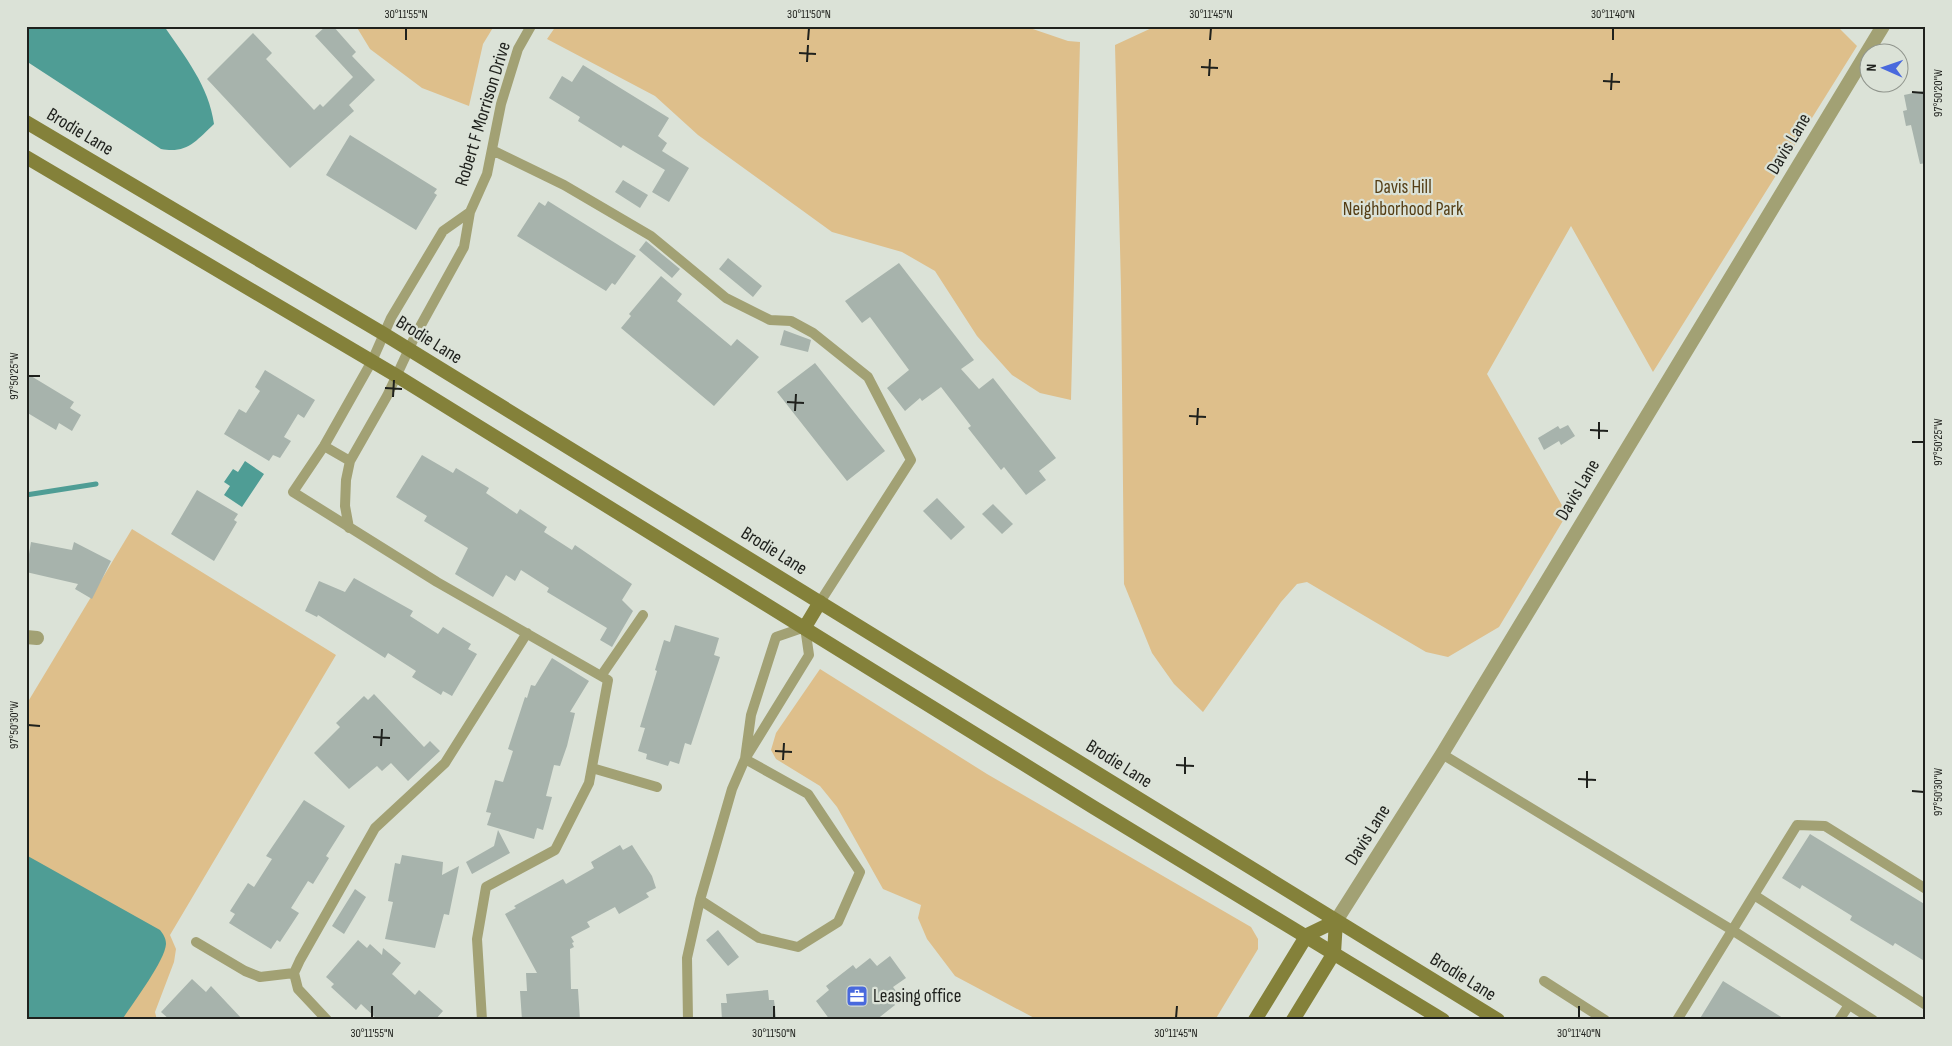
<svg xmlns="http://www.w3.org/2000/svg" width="1952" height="1046" viewBox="0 0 1952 1046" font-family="'Sofia Sans Condensed',sans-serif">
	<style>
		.green { fill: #debf8b }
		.water { fill: #4f9d95 }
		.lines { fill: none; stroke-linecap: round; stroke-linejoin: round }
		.stream { stroke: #4f9d95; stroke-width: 5 }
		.building { fill: #a7b3ac }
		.service { stroke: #a2a174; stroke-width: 10 }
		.minor { stroke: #a2a174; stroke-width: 14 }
		.tertiary { stroke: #a2a174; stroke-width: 14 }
		.secondary { stroke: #84813a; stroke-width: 14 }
		.ticks { fill: none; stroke: #1f211d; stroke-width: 2 }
		.labels { text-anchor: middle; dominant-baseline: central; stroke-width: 4.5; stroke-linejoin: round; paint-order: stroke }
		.street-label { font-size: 19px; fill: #1f211d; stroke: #dbe2d7 }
		.park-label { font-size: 19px; fill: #543d14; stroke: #dbe2d7 }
		.poi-label { font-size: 19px; fill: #1f211d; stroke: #dbe2d7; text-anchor: start }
		.neatline { fill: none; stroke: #1f211d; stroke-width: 2 }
		.ticks-label { font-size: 12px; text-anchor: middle; fill: #1f211d }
	</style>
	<rect width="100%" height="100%" fill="#dbe2d7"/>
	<!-- green -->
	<path class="green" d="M 356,26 L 494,26 L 483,44 L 469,106 L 422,88 L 370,49 Z
		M 556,26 L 1024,26 L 1068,41 L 1080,42 L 1071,400 L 1040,393 L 1012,375 L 977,336 L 935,271 L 902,252 L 832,232 L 698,135 L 655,96 L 547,39 Z
		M 1156,26 L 1837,26 L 1857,46 L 1653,372 L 1571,226 L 1487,374 L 1567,514 L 1499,627 L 1448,657 L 1426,652 L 1307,582 L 1297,584 L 1281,602 L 1203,712 L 1174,684 L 1152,653 L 1124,584 L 1121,288 L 1115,45 Z
		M 132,529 L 336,655 L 170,935 L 176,949 L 174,962 L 155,1012 L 157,1020 L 26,1020 L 26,705 Z
		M 820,669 L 987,774 L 1251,927 L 1258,939 L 1258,949 L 1215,1020 L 1038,1020 L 955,976 L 927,939 L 918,918 L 921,905 L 883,889 L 837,807 L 820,786 L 776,759 L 771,750 L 776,733 Z"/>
	<!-- water -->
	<path class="water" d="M 26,26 L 164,26 C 185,57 209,86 214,124 C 196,141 187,154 161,149 L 26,61 Z
		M 245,461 L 264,474 L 242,507 L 224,495 L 230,486 L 224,482 L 233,469 L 238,472 Z
		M 26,855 L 160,930 C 163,934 166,938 166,944 C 165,961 132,1004 122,1020 L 26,1020 Z"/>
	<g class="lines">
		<!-- stream -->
		<path class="stream" d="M 26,495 L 96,484"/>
	</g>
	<!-- building -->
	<path class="building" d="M 326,26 L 333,26 L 356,52 L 352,56 L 375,80 L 349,105 L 354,111 L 290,168 L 207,79 L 253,33 L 272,53 L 266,59 L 314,110 L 320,104 L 323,107 L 353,77 L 315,36 Z
		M 583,65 L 669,118 L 658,136 L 667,143 L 662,151 L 689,168 L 669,202 L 652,192 L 665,170 L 623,145 L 621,148 L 578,121 L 580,117 L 549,98 L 562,76 L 572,82 Z
		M 1923,91 L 1926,103 L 1926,163 L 1920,164 L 1911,125 L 1906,126 L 1903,111 L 1907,110 L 1904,95 Z
		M 350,135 L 437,189 L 434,193 L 437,195 L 416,230 L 326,175 Z
		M 623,180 L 648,195 L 640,208 L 615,192 Z
		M 548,201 L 636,256 L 615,285 L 612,283 L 606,291 L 517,236 L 539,202 L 545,206 Z
		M 646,241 L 680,269 L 672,278 L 639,250 Z
		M 728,258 L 762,286 L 753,297 L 719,269 Z
		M 899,263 L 974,360 L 961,369 L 979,389 L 993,378 L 1056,458 L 1039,471 L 1046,480 L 1026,495 L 1004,467 L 1001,470 L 968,428 L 971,426 L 941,387 L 922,401 L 920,398 L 905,411 L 887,388 L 909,370 L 870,317 L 862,323 L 845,301 Z
		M 661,276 L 682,294 L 677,301 L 731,346 L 737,339 L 759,357 L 714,406 L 621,328 L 631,316 L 629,314 Z
		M 784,330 L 811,340 L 808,352 L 780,345 Z
		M 815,363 L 885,451 L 847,481 L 777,392 Z
		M 265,370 L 315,400 L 304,418 L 298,414 L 284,437 L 291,441 L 280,458 L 273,455 L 269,461 L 224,434 L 239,409 L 246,413 L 260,391 L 255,387 Z
		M 26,373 L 74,402 L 70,408 L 81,415 L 72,431 L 59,423 L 56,430 L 26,412 Z
		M 1568,425 L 1575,436 L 1561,445 L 1559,441 L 1544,450 L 1538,438 L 1558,426 L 1560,429 Z
		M 422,455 L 453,473 L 456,468 L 489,488 L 486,493 L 517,514 L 520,509 L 547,527 L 544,532 L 572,550 L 575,545 L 632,584 L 622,600 L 633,611 L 612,647 L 600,640 L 607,628 L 547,592 L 549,588 L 521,570 L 515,581 L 506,575 L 493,597 L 455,574 L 468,548 L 424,521 L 427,516 L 396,497 Z
		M 197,490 L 238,514 L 234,520 L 237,522 L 214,561 L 171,534 Z
		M 937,498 L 965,527 L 951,540 L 923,511 Z
		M 993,504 L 1013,524 L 1002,534 L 982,514 Z
		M 31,542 L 72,550 L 74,542 L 111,561 L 92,599 L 75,589 L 78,584 L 26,572 Z
		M 354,578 L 413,611 L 410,616 L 438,634 L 443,627 L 471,644 L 468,649 L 477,654 L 452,696 L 443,691 L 441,695 L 412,677 L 416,671 L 388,653 L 385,658 L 318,615 L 317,617 L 305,611 L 319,581 L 345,592 Z
		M 675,625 L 719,638 L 714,655 L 720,657 L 691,745 L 685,743 L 679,764 L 670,761 L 668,766 L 646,759 L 647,754 L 638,751 L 645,728 L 640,727 L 657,671 L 655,670 L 664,640 L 670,642 Z
		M 552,658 L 589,681 L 570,712 L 575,713 L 567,746 L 560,766 L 554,765 L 546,796 L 552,797 L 543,830 L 537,828 L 534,839 L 487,825 L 491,813 L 486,812 L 495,780 L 503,782 L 513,751 L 508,749 L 525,697 L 527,698 L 531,685 L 535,686 Z
		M 374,694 L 424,747 L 430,741 L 440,751 L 408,781 L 391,763 L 382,771 L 377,766 L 349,789 L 314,753 L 340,727 L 336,723 L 364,696 L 368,700 Z
		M 304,800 L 345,826 L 326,856 L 329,858 L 313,884 L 308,881 L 291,908 L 299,913 L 280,942 L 277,940 L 271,949 L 229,923 L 235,914 L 230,911 L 248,883 L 254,887 L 272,859 L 266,856 Z
		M 498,830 L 510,853 L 472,874 L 466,862 L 494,846 Z
		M 1810,834 L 1926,905 L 1926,962 L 1895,943 L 1893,946 L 1850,920 L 1852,916 L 1802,885 L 1800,889 L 1782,878 Z
		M 620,845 L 623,850 L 632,845 L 652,876 L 656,888 L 646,893 L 649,897 L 619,914 L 615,907 L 587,922 L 590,927 L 571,937 L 574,942 L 572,943 L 574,947 L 570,949 L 571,989 L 578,989 L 580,1020 L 522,1020 L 520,991 L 527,991 L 526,973 L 537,973 L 505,914 L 516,908 L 514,906 L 563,879 L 566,884 L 594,868 L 591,862 Z
		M 402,855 L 443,862 L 442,875 L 459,866 L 449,915 L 444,914 L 435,948 L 385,939 L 393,902 L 388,901 L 395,863 L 400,864 Z
		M 355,889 L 366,897 L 344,934 L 332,926 Z
		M 718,930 L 739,957 L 728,966 L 706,940 Z
		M 358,940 L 367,948 L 370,944 L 382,955 L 383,948 L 401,963 L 392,974 L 415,995 L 419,990 L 443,1011 L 435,1020 L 378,1020 L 361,1004 L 356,1010 L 331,987 L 334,984 L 326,977 Z
		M 890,956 L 906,978 L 893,987 L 899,995 L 892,1001 L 895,1005 L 876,1020 L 830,1020 L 816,1001 L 829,990 L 826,986 L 853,965 L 856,969 L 870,958 L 877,966 Z
		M 192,979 L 206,992 L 211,986 L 243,1020 L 170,1020 L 161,1012 Z
		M 1723,981 L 1786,1020 L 1699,1020 Z
		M 768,990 L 769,1000 L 774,1000 L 776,1017 L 769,1018 L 769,1020 L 722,1020 L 721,1003 L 727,1003 L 726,994 Z"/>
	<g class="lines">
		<!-- service -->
		<path class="service" d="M 492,150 L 564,185 L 651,236 L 726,298 L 770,320 L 791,321 L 813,333 L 868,377 L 911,460 L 820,602
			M 470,212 L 443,231 L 391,318 L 372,361 L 324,446 L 293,492 L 437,582 L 608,680 L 589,783 L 555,850 L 486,887 L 477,939 L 482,1020
			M 324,446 L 350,461
			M 349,528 L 345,506 L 346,480 L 350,461 L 387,396 L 416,334 L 464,247 L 470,212 L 487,174 L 501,104 L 518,49 L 531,26
			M 601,676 L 643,615
			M 1442,754 L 1732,930 L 1873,1020
			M 592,768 L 657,787
			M 1754,895 L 1926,1005
			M 700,900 L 759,938 L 798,947 L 838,922 L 860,872 L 808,794 L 745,759
			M 196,942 L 245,971 L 260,977 L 294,973
			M 1544,981 L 1605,1020
			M 327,1020 L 298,989 L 294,973 L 300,960 L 375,828 L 445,763 L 527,633
			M 688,1020 L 687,958 L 700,900 L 732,789 L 745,759 L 809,655 L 805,627 L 776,637 L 751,715 L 745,759
			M 1677,1020 L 1797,825 L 1825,826 L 1926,889
			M 1839,1020 L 1849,1005"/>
		<!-- minor -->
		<path class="minor" d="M 26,637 L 37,638"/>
		<!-- tertiary -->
		<path class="tertiary" d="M 1336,921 L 1442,754 L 1883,26"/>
		<!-- secondary -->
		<path class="secondary" d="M 26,122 L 384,334 L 1498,1020
			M 26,157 L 397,376 L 1093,807 L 1443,1020
			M 805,627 L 820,602
			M 1255,1020 L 1307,935 L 1336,921
			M 1293,1020 L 1334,953 L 1336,921"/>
	</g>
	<!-- ticks -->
	<path class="ticks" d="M 406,40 L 406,28M 808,40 L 809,28M 1210,40 L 1211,28M 1613,40 L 1613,28M 799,53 L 816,54M 807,62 L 808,45M 1201,67 L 1218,68M 1209,76 L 1210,59M 1603,81 L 1620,82M 1611,90 L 1612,73M 1912,92 L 1924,93M 28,376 L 40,376M 385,388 L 402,389M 393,397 L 394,380M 787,402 L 804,403M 795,411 L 796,394M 1189,416 L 1206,417M 1197,425 L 1198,408M 1590,430 L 1608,431M 1599,439 L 1599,422M 1912,442 L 1924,442M 28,725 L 40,726M 373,737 L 390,738M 381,746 L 382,729M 775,751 L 792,752M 783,760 L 784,743M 1176,765 L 1194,766M 1185,774 L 1185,757M 1578,779 L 1596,780M 1587,788 L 1587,771M 1912,791 L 1924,792M 372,1018 L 372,1006M 774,1018 L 774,1006M 1176,1018 L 1177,1006M 1579,1018 L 1579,1006"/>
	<!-- icons -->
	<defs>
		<g id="office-square" transform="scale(1.125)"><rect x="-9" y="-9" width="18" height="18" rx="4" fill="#4969dd" stroke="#dbe2d7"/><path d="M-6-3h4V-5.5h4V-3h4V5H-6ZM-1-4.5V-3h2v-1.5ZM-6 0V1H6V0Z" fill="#fff"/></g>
	</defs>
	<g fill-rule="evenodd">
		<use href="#office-square" x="857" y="996"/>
	</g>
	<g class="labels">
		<!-- street labels -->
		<g class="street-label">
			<text transform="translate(483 114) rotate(-73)">Robert F Morrison Drive</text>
			<text transform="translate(80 132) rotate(31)">Brodie Lane</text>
			<text transform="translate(1789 144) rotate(-59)">Davis Lane</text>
			<text transform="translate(429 340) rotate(32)">Brodie Lane</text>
			<text transform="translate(1578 490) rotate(-59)">Davis Lane</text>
			<text transform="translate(774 551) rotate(32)">Brodie Lane</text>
			<text transform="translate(1119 764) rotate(32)">Brodie Lane</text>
			<text transform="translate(1368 835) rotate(-58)">Davis Lane</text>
			<text transform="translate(1463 977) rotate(32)">Brodie Lane</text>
		</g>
		<!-- park labels -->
		<g class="park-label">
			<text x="1403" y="187">Davis Hill<tspan x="1403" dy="22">Neighborhood Park</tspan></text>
		</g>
		<!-- poi labels -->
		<g class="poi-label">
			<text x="873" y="996">Leasing office</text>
		</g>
	</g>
	<!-- border -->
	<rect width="1952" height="1046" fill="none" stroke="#dbe2d7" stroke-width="55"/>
	<!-- north arrow -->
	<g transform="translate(1884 68) rotate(272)"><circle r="24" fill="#dbe2d7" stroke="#90958d"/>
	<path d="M0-4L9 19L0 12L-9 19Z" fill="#4969dd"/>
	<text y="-8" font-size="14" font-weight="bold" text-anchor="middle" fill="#1f211d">N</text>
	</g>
	<rect x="28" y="28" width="1896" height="990" class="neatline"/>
	<g class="ticks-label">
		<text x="406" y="18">30°11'55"N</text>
		<text x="809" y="18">30°11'50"N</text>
		<text x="1211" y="18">30°11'45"N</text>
		<text x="1613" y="18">30°11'40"N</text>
		<text transform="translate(1938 93) rotate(-90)" y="4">97°50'20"W</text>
		<text transform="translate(14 376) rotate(-90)" y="4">97°50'25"W</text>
		<text transform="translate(1938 442) rotate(-90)" y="4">97°50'25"W</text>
		<text transform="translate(14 725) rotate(-90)" y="4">97°50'30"W</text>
		<text transform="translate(1938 792) rotate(-90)" y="4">97°50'30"W</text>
		<text x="372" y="1037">30°11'55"N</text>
		<text x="774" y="1037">30°11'50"N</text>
		<text x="1176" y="1037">30°11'45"N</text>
		<text x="1579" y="1037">30°11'40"N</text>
	</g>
</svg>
